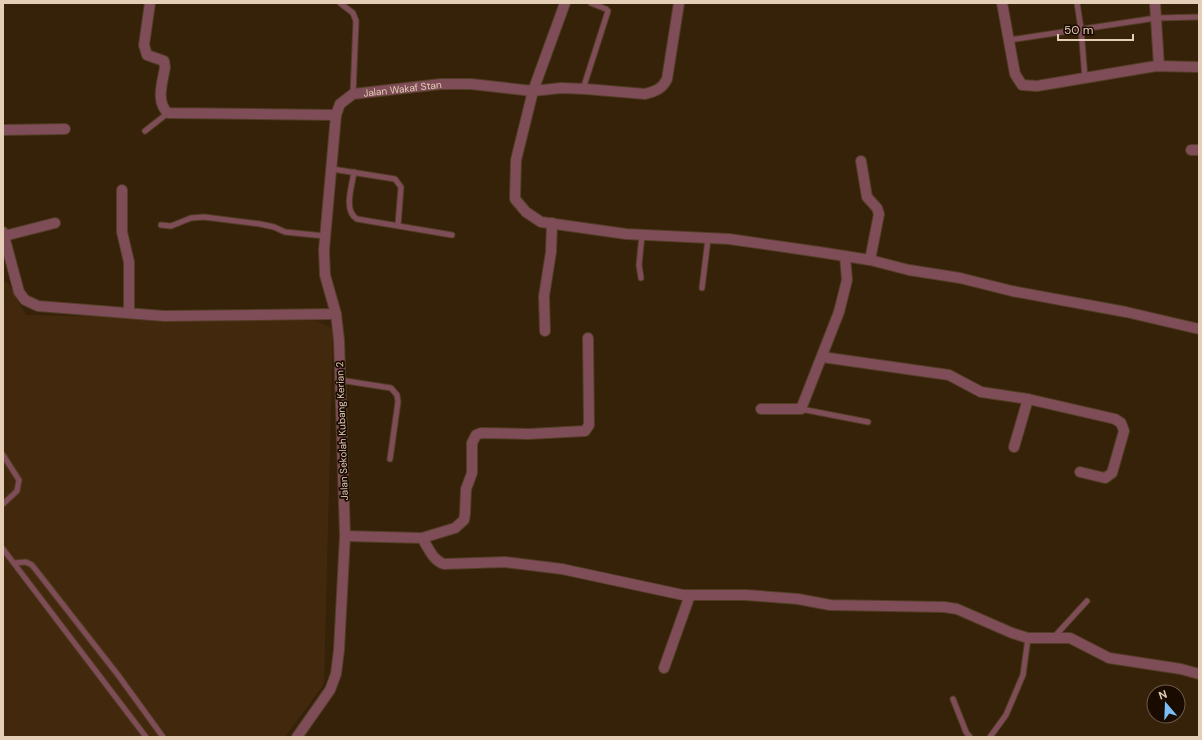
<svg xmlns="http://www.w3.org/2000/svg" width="1202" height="740" viewBox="0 0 1202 740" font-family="'DM Sans',sans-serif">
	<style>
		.built { fill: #42290e }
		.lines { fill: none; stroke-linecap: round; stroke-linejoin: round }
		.service-casing { stroke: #523d25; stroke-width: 7 }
		.minor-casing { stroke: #523d25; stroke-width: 12 }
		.service { stroke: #7e4d57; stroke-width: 5 }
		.minor { stroke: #7e4d57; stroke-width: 10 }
		.labels { text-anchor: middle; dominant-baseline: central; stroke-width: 3.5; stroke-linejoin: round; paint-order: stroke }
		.street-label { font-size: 10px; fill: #e5ceb7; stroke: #1a0b00 }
	</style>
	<rect width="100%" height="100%" fill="#362109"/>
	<!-- built -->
	<path class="built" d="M 3,280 L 8,283 L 26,315 L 317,321 L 333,329 L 324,684 L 285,737 L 3,737 Z"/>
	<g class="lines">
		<!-- service casing -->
		<g class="service-casing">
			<path id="service" d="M 340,3 L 353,13 L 356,21 L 353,94
				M 1077,3 L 1081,29 L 1085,78
				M 1009,40 L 1156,18 L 1199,17
				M 583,89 L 608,11 L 606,9 L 591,3
				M 145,131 L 168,113
				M 332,169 L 395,179 L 401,187 L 398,225
				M 354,172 C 352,186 343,211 357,219 L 452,235
				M 161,225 L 171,226 L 191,218 L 204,217 L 260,224 L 274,227 L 285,232 L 325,236
				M 641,278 L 639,265 L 642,235
				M 702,288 L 708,239
				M 340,380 L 391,388 L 397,395 L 398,402 L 390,459
				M 801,409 L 868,422
				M 3,455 L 19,480 L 17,491 L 3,504
				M 3,549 L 146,737
				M 14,563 L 26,562 L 32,565 L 118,675 L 163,737
				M 1054,637 L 1087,601
				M 953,699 L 966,732 L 970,737
				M 990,737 L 1006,715 L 1023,675 L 1028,638"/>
		</g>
		<!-- minor casing -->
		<g class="minor-casing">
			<g id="minor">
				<path d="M 150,3 L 144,45 L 147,55 L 164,61 L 165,67 C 163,81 155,102 168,113 L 336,115"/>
				<path d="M 565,3 L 533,91 L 516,160 L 515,199 L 526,212 L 541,222 L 626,234 L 729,239 L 819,252 L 870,260 L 909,270 L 960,278 L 1012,291 L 1126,312 L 1199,329"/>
				<path d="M 1002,3 L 1015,74 L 1022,85 L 1037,86 L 1156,66 L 1199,67"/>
				<path d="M 1155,3 L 1159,66"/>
				<path d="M 3,130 L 65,129"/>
				<path d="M 1191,150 L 1199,150"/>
				<path d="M 861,161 L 867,197 L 877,208 L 879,214 L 870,260"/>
				<path d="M 122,190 L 122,232 L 129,262 L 129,313"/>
				<path d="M 3,232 L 19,292 L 25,300 L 38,306 L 164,316 L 336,314"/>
				<path d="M 4,236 L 55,223"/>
				<path d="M 545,331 L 544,296 L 551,252 L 552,223"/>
				<path d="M 822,357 L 949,375 L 981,392 L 1028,399 L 1115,419 L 1121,423 L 1124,431 L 1112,473 L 1105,478 L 1080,472"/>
				<path d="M 761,409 L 801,409 L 839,312 L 847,280 L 845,256"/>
				<path d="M 1014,447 L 1028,399"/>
				<path d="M 345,536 L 422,538 C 428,547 433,561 444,564 L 505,562 L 562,569 L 683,595 L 746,595 L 798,599 L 830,605 L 944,607 L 957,609 L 1012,633 L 1028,638 L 1070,638 L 1109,658 L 1181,669 L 1199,674"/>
				<path d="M 422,538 L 455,528 L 464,520 L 465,514 L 466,489 L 472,473 L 472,443 L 476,435 L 481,433 L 529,434 L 585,431 L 589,425 L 588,338"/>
				<path d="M 664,668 L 690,595"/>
				<path id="s1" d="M 297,737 L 330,690 L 336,674 L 339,650 L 345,536 L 339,340 L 336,314 L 325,275 L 324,250 L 336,115 L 340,104 L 353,94 L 441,84 L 471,84 L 533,91 L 561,88 L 586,89 L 645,94 C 656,91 662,89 667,79 L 679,3"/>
			</g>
		</g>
		<!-- service -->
		<use href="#service" class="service"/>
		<!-- minor -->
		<use href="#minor" class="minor"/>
	</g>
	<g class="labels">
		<!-- street labels -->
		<g class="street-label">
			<text stroke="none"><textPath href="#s1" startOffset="714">Jalan Wakaf Stan</textPath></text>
			<text transform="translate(342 431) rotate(-92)">Jalan Sekolah Kubang Kerian 2</text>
		</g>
	</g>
	<!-- border -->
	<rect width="1202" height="740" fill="none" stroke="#e5ceb7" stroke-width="8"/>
	<!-- north arrow -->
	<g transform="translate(1166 704) rotate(341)"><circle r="19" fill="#1a0b00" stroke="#6b5949"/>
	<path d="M0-3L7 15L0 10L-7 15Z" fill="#7cbef9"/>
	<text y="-6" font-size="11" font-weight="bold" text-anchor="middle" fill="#e5ceb7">N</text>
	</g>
	<!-- scale -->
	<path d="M1058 34v6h75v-6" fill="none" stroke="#e5ceb7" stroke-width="2"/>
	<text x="1064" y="34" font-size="12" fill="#e5ceb7" stroke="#1a0b00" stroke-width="3" paint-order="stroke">50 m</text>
</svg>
